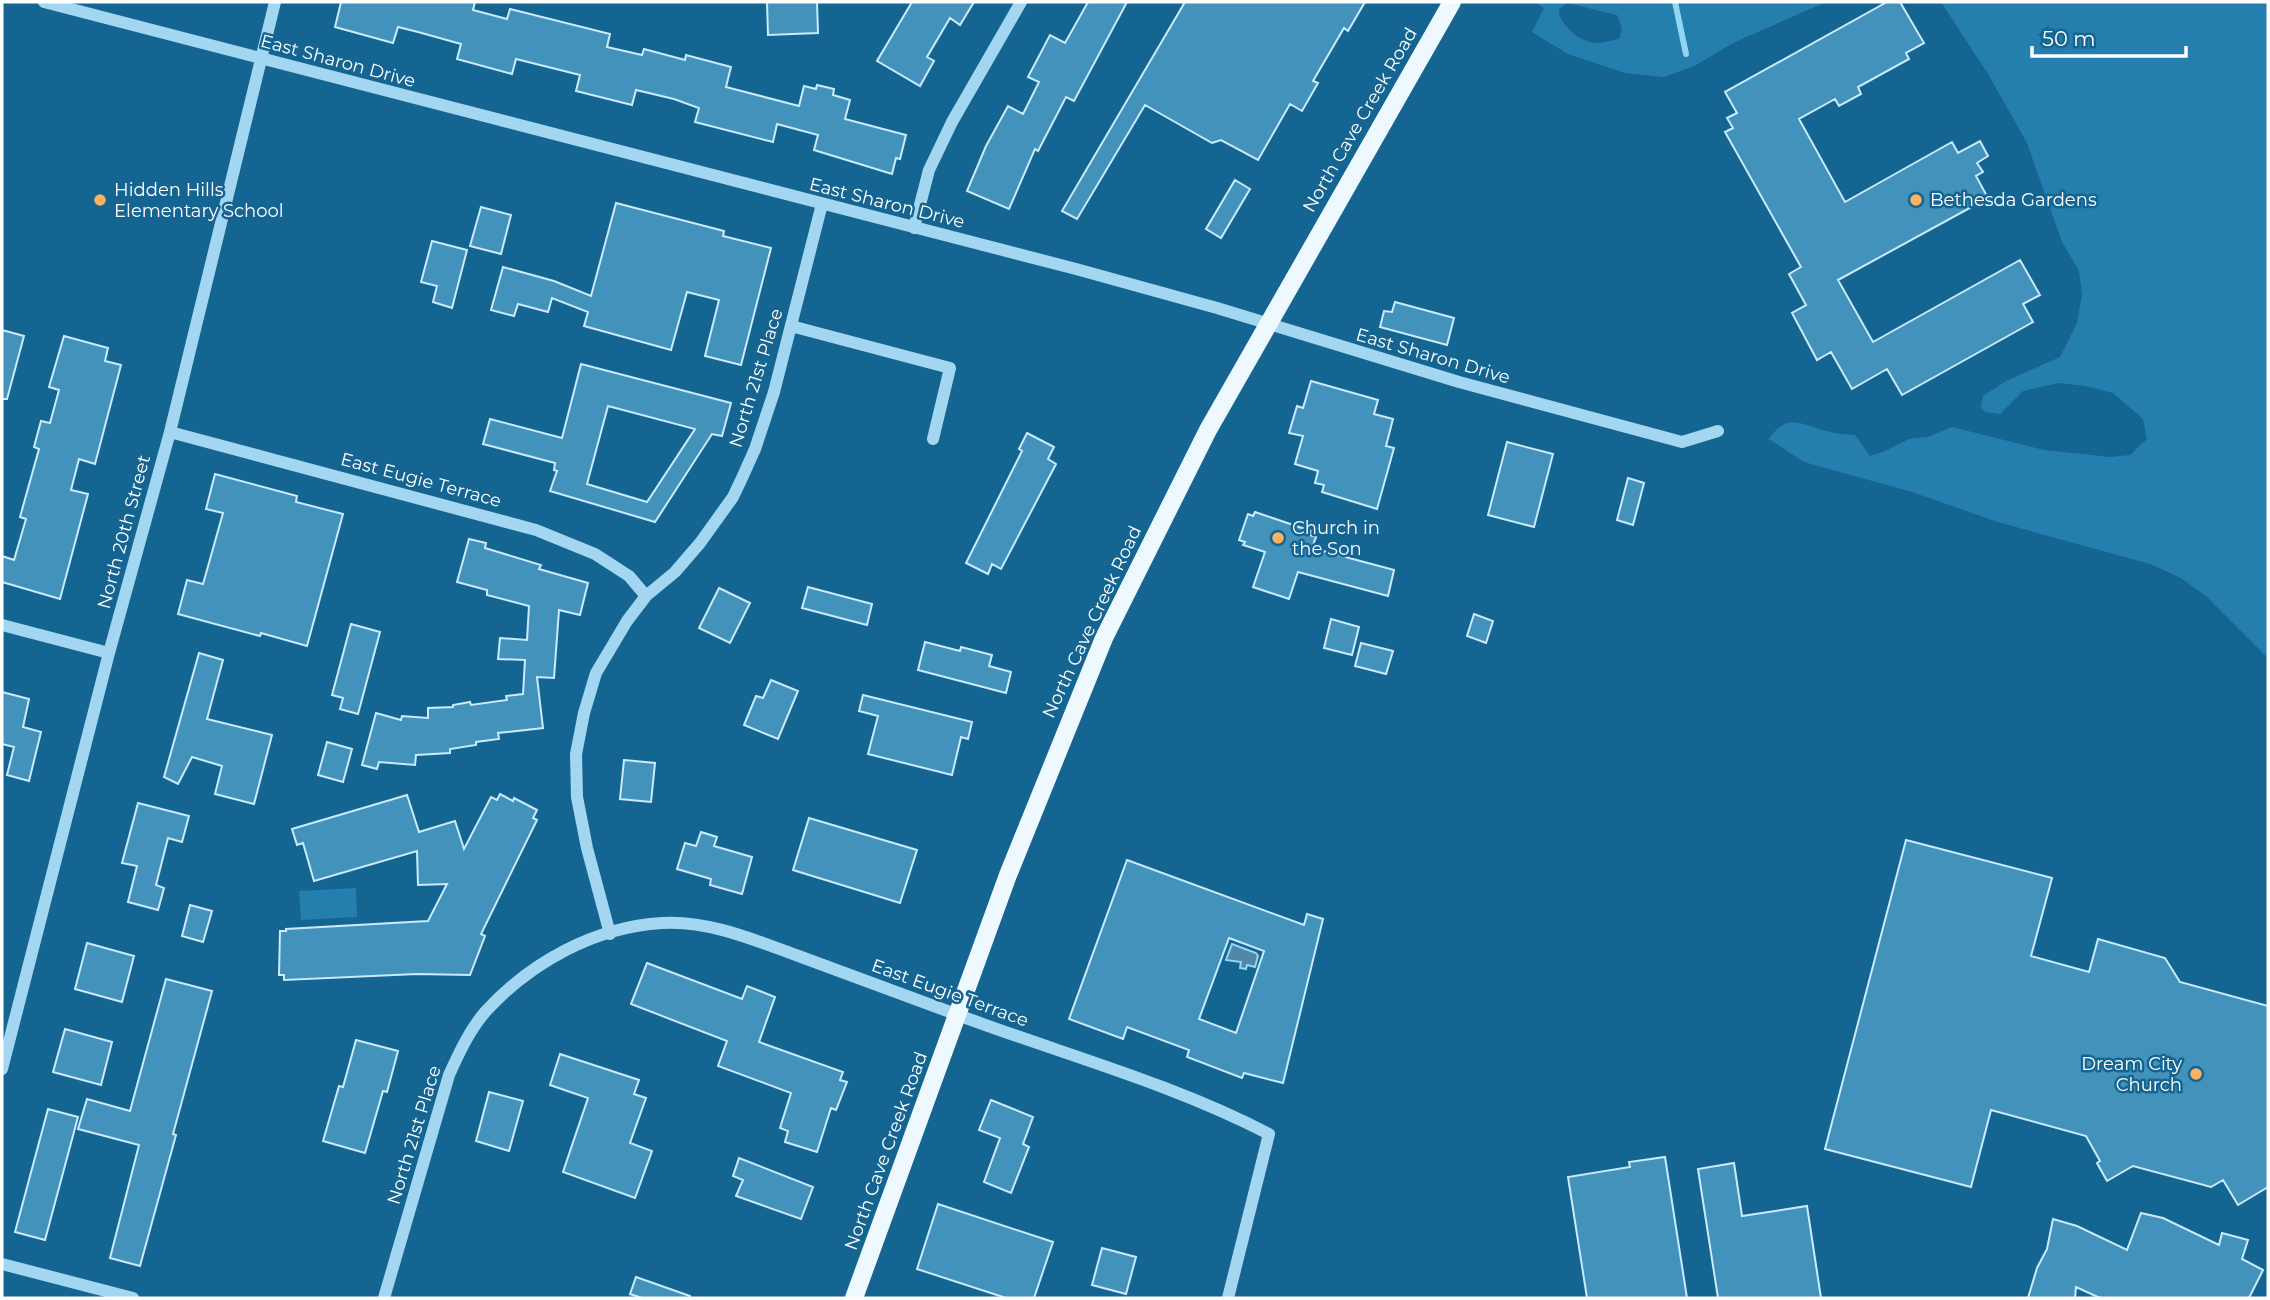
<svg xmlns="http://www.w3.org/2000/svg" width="2270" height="1300" viewBox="0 0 2270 1300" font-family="Montserrat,sans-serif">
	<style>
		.green { fill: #247faf; fill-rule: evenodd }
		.water { fill: #4f87a6; stroke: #95d5f4; stroke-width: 2 }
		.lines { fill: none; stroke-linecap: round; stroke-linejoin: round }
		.stream { stroke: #95d5f4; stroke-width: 6 }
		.building { fill: #4292bc; stroke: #caebfc; stroke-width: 2; fill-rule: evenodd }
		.minor { stroke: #a3d6f1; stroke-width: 12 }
		.major { stroke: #edf8ff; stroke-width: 18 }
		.poi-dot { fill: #ffb163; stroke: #156592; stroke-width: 2.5 }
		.labels { text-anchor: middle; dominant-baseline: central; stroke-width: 5; stroke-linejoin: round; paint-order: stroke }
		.street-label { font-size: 18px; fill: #fff; stroke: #156592 }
		.poi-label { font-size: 18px; fill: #fff; stroke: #156592; text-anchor: start }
	</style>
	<rect width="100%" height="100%" fill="#156592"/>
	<!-- green -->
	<path class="green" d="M 1534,2 L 1826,2 L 1735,42 L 1694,66 L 1664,77 L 1625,73 L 1568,54 L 1532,32 L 1544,8 ZM 1567,3 L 1617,15 L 1622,29 L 1619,39 C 1612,40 1604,43 1597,43 C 1581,43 1558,25 1559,9 Z
		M 1941,2 L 2268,2 L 2268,658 L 2207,597 L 2181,578 L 2150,564 L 1998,522 L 1912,492 L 1804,462 L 1769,439 C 1788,411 1801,425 1827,431 C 1836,434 1846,434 1855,435 L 1870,456 L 1883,452 L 1909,439 L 1928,437 L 1952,427 L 2044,450 L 2110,457 L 2130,455 L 2147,439 L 2143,419 L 2113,393 L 2086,386 L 2059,383 L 2023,391 L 2000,414 L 1985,412 L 1981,407 L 1983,396 L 2006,381 L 2060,357 L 2077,323 L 2082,295 L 2079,271 L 2062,242 L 2027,143 L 1988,74 Z
		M 356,888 L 357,917 L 301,920 L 299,891 Z"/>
	<!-- water -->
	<path class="water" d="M 1232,944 L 1256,953 L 1258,956 L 1255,967 L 1247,965 L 1246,969 L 1240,968 L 1241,962 L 1226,960 Z"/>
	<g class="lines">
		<!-- stream -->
		<path class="stream" d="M 1675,2 L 1686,54"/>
	</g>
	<!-- building -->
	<path class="building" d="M 341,2 L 475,2 L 473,10 L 507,19 L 510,9 L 610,34 L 607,47 L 642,55 L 644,49 L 685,60 L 686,55 L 731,67 L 726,87 L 799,106 L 804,86 L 816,89 L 817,85 L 834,89 L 833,95 L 850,100 L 845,119 L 906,135 L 900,159 L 896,158 L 892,174 L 814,150 L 818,135 L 777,124 L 773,142 L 695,122 L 699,108 L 674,99 L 636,90 L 632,105 L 576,91 L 580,75 L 516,59 L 512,74 L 457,59 L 461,44 L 418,32 L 398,27 L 393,43 L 335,27 Z
		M 767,2 L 817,2 L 818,33 L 768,35 Z
		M 912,2 L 974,2 L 960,25 L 950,18 L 927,57 L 934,61 L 920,86 L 877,61 Z
		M 1088,2 L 1127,2 L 1074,101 L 1066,97 L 1038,151 L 1035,149 L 1009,209 L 967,191 L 986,146 L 1008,106 L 1023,114 L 1039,82 L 1028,77 L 1050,35 L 1065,43 Z
		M 1185,2 L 1365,2 L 1348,31 L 1344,28 L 1313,81 L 1318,83 L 1302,111 L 1290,104 L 1258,160 L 1221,140 L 1212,143 L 1145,105 L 1077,219 L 1062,211 Z
		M 1887,2 L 1900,2 L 1924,43 L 1906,53 L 1909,59 L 1858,87 L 1861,94 L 1839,106 L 1835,99 L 1799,119 L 1845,202 L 1952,142 L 1958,153 L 1980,141 L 1988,156 L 1977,163 L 1983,172 L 1976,176 L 1988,198 L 1838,280 L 1873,342 L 2020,260 L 2040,295 L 2023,304 L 2033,322 L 1902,395 L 1887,369 L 1852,389 L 1831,352 L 1817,360 L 1792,313 L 1806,305 L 1789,274 L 1801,267 L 1725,132 L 1733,128 L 1727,118 L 1737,113 L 1725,92 Z
		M 1235,180 L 1250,189 L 1221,238 L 1206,229 Z
		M 616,203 L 724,231 L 723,236 L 771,248 L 741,365 L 705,356 L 719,300 L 687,292 L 671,350 L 584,326 L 588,312 L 552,298 L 548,312 L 518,304 L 514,316 L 491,310 L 503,267 L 554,281 L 591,296 Z
		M 481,207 L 511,215 L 501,254 L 470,246 Z
		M 432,241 L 467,250 L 452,308 L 433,302 L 437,286 L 421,282 Z
		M 1395,302 L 1454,318 L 1447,345 L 1380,327 L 1384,311 L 1392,312 Z
		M 2,330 L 24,336 L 7,399 L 2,399 Z
		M 64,336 L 108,348 L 105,361 L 121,365 L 95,464 L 79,459 L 71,490 L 88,494 L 60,599 L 2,582 L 2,556 L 14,560 L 26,519 L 20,517 L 39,449 L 34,447 L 41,421 L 50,423 L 59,390 L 49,387 Z
		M 581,364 L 731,403 L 722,436 L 712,434 L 655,522 L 550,491 L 557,471 L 554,470 L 555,463 L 483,444 L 490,419 L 562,438 ZM 608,406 L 695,429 L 647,502 L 587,484 Z
		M 1311,381 L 1378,400 L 1374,414 L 1393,419 L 1386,446 L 1394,448 L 1377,509 L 1322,492 L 1324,485 L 1315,483 L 1318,471 L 1295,464 L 1303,436 L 1289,433 L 1297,406 L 1303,408 Z
		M 1027,433 L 1054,447 L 1048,459 L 1056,464 L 1001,569 L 992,564 L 988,574 L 966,563 L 1022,451 L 1019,449 Z
		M 1507,442 L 1553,454 L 1534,527 L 1488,515 Z
		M 215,474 L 297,496 L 296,502 L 343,514 L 307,646 L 261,633 L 260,636 L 178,614 L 187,580 L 203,584 L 223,513 L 206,509 Z
		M 1628,478 L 1644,483 L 1633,525 L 1617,520 Z
		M 1255,512 L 1311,531 L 1310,535 L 1316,537 L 1312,548 L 1394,570 L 1388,596 L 1298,572 L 1289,599 L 1253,587 L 1265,552 L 1243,545 L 1245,542 L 1239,540 L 1248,514 L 1253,516 Z
		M 469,539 L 486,543 L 485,548 L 541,565 L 539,569 L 588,583 L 580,615 L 559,610 L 554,678 L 537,677 L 543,728 L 498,733 L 499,739 L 476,742 L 476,745 L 450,749 L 450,753 L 416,755 L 415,765 L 379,762 L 377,769 L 362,765 L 376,713 L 401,720 L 402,716 L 428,718 L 428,708 L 453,707 L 453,705 L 470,702 L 471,705 L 507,700 L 506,696 L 523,694 L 525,660 L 498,659 L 500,638 L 527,640 L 529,606 L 487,595 L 487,590 L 457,582 Z
		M 808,587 L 872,604 L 867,625 L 802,608 Z
		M 719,588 L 750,603 L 730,643 L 699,628 Z
		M 1474,614 L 1493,621 L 1486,643 L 1467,636 Z
		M 1331,619 L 1359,627 L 1352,655 L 1324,648 Z
		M 351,624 L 380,632 L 358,714 L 340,709 L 343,698 L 332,695 Z
		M 925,642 L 960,651 L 961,647 L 992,655 L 989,666 L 1011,672 L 1006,693 L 918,670 Z
		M 1361,643 L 1393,651 L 1386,674 L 1355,666 Z
		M 199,653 L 223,660 L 207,719 L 272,735 L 254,804 L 215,794 L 222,766 L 192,757 L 178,784 L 164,777 Z
		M 771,680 L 798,691 L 778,739 L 744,725 L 756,696 L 763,698 Z
		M 2,692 L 29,699 L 23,727 L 41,732 L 29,781 L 7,775 L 14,747 L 2,744 Z
		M 863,695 L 972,722 L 968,739 L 961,737 L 952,775 L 868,754 L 878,716 L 859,711 Z
		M 327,742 L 352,749 L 343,782 L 318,775 Z
		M 624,760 L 655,763 L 651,802 L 620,799 Z
		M 500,794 L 513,801 L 514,798 L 537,810 L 533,818 L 537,820 L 481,934 L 485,936 L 470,975 L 417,974 L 284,980 L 284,975 L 279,975 L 280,931 L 286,931 L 286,929 L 428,921 L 447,884 L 418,885 L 417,851 L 314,881 L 303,843 L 297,845 L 292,829 L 407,795 L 419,832 L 455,821 L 464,849 L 491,797 L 497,800 Z
		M 138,803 L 189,816 L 182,842 L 168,838 L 156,885 L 164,888 L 158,910 L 128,902 L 137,866 L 122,863 Z
		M 809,818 L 917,850 L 900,903 L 793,870 Z
		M 701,832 L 717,837 L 714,846 L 752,857 L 742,894 L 710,885 L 711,879 L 677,869 L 685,843 L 696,846 Z
		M 1906,840 L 2052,878 L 2031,956 L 2089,972 L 2098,939 L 2165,958 L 2180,982 L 2268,1006 L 2268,1187 L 2238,1205 L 2223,1180 L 2211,1187 L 2133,1166 L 2107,1181 L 2097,1163 L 2100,1161 L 2086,1136 L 1991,1110 L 1971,1187 L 1825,1149 Z
		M 1127,860 L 1304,925 L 1307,914 L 1323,919 L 1283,1083 L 1244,1073 L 1242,1078 L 1187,1057 L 1189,1050 L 1127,1027 L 1123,1039 L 1069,1019 ZM 1229,938 L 1264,951 L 1236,1033 L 1199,1019 Z
		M 190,905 L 212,911 L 203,942 L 182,936 Z
		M 87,943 L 134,956 L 122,1002 L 75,989 Z
		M 647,963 L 742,999 L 747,986 L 775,997 L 759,1042 L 843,1072 L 840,1080 L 847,1082 L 836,1110 L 831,1108 L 817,1152 L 785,1142 L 788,1131 L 780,1128 L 791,1093 L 718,1066 L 727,1041 L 631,1004 Z
		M 166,979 L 212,991 L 173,1134 L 176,1135 L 140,1266 L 110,1258 L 139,1145 L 78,1129 L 87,1099 L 130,1111 Z
		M 65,1029 L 112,1042 L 101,1085 L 53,1072 Z
		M 356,1040 L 398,1051 L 387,1092 L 383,1091 L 365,1153 L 323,1141 L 339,1086 L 343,1087 Z
		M 560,1054 L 639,1080 L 634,1094 L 646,1098 L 630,1143 L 652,1151 L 635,1198 L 563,1172 L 588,1098 L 550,1085 Z
		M 489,1092 L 523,1101 L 509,1151 L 476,1141 Z
		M 991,1100 L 1033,1117 L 1023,1144 L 1029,1147 L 1011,1193 L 984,1182 L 1000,1138 L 979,1130 Z
		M 48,1109 L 78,1117 L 45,1240 L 15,1232 Z
		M 1665,1157 L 1687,1298 L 1587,1298 L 1568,1177 L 1630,1167 L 1629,1162 Z
		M 739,1158 L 813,1187 L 801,1219 L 736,1196 L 743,1180 L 733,1176 Z
		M 1734,1163 L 1742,1216 L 1807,1206 L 1821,1298 L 1718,1298 L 1698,1169 Z
		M 938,1204 L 1053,1242 L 1034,1298 L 1006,1298 L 917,1269 Z
		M 2141,1213 L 2163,1218 L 2219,1245 L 2222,1233 L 2248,1240 L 2242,1259 L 2263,1270 L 2249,1298 L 2100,1298 L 2076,1287 L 2075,1298 L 2028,1298 L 2037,1268 L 2047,1249 L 2053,1219 L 2077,1226 L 2127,1250 Z
		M 1102,1248 L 1136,1257 L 1126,1294 L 1092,1285 Z
		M 636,1277 L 690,1296 L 690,1298 L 642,1298 L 630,1294 Z"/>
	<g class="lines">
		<!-- minor -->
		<path class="minor" d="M 44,2 L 1076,269 L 1217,308 L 1459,382 L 1682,442 L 1718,431
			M 914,228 L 929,170 L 952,122 L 1021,2
			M 791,326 L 950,368 L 933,439
			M 170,432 L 536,530 L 595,554 L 629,576 L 646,596
			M 2,625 L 109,653
			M 610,934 L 587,848 L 577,797 L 576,754 L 584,713 L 596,673 L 627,621 L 646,596 L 675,572 L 700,543 L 733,497 L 742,478 L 755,449 L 774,392 L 822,204
			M 2,1069 L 109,653 L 170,432 L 275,2
			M 2,1264 L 133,1298
			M 384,1298 L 449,1075 C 459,1053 470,1029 486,1011 C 531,962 595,927 662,923 C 711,920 759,942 804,958 C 856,977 907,996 958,1015 C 1062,1054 1171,1083 1269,1134 L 1228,1298"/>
		<!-- major -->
		<path class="major" d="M 854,1298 L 1008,875 L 1104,638 L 1208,430 L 1452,2"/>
	</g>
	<!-- markers -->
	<g class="poi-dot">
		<circle cx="100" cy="200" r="7"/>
		<circle cx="1916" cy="200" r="7"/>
		<circle cx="1278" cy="538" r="7"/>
		<circle cx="2196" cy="1074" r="7"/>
	</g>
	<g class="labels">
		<!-- street labels -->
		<g class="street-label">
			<text transform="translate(338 61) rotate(15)">East Sharon Drive</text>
			<text transform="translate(1360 120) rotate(-60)">North Cave Creek Road</text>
			<text transform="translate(887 203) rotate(14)">East Sharon Drive</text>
			<text transform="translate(1433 356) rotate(16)">East Sharon Drive</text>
			<text transform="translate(756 378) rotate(-73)">North 21st Place</text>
			<text transform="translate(421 480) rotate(15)">East Eugie Terrace</text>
			<text transform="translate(124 532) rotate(-75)">North 20th Street</text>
			<text transform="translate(1092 622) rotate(-65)">North Cave Creek Road</text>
			<text transform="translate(950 993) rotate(20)">East Eugie Terrace</text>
			<text transform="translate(414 1135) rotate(-73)">North 21st Place</text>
			<text transform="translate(886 1151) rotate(-70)">North Cave Creek Road</text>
		</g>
		<!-- poi labels -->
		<g class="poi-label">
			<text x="114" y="190">Hidden Hills<tspan x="114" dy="21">Elementary School</tspan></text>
			<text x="1930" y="200">Bethesda Gardens</text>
			<text x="1292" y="528">Church in<tspan x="1292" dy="21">the Son</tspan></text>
			<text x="2182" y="1064" text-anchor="end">Dream City<tspan x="2182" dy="21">Church</tspan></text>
		</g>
	</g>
	<!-- border -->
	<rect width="2270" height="1300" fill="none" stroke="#ffffff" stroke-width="7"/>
	<!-- scale -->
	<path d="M2032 46v10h154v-10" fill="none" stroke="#ffffff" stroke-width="3.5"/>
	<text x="2042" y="46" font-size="21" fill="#ffffff" stroke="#156592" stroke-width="5" paint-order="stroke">50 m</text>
</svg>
